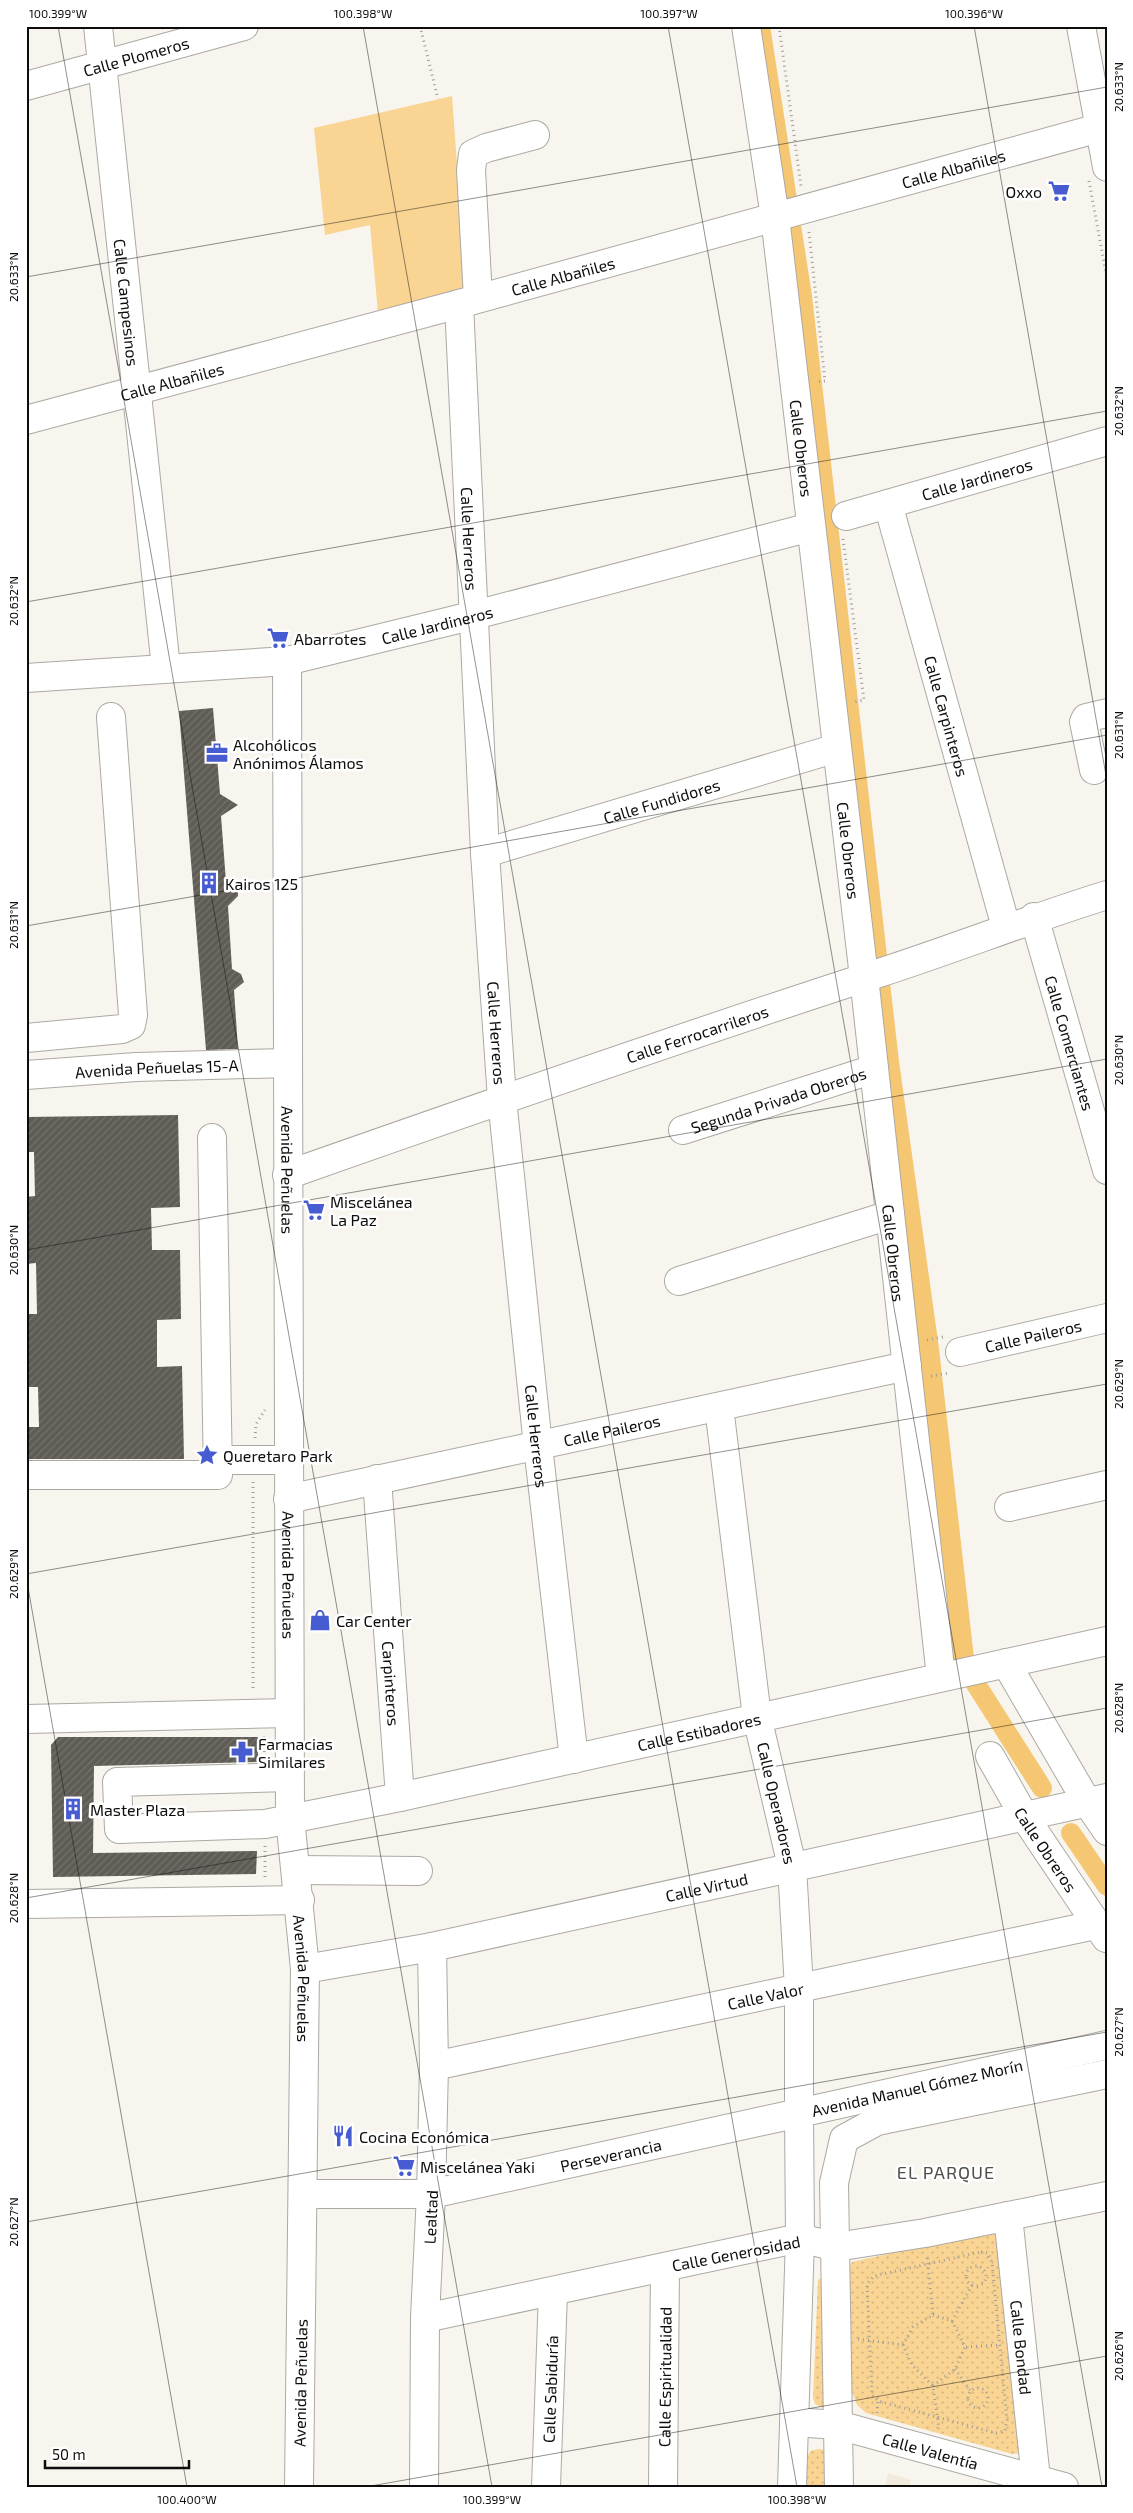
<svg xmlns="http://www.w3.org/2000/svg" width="1133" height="2513" viewBox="0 0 1133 2513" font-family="'Exo 2',sans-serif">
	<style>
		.built { fill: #f1eadd }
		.green { fill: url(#green-dots) }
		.pitch { fill: #f9d493 }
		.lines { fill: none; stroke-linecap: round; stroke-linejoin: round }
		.canal { stroke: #f6c772; stroke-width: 20 }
		.building { fill: url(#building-hatch) }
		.minor-casing { stroke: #aca9a3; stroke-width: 30 }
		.path { stroke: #9f9d98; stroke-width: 3; stroke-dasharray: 1 4; stroke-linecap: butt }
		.minor { stroke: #fff; stroke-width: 28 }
		.ticks { fill: none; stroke: #0e0d0b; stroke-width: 1; stroke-opacity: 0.45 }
		.labels { text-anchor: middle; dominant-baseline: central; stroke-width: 5; stroke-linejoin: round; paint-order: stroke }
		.street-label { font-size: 16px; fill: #0e0d0b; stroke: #fff }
		.poi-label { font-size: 16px; fill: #0e0d0b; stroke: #fff; text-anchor: start }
		.neighbourhood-label { font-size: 18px; letter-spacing: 1px; fill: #514e49; stroke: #fff }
		.neatline { fill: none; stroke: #0e0d0b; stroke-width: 2 }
		.ticks-label { font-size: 12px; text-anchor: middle; fill: #0e0d0b }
	</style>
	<defs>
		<pattern id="green-dots" width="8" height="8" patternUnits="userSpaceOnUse" patternTransform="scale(1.25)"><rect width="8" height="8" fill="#f9d493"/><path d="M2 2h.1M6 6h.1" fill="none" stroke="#d4b57d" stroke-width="1.8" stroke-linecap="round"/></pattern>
		<pattern id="building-hatch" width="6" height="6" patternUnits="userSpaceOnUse" patternTransform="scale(1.25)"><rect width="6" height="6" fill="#5f5c56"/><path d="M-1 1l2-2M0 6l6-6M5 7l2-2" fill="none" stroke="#75726e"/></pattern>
	</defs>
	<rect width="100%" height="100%" fill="#f8f5ef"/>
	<!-- built -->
	<path class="built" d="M 888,2473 L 911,2480 L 909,2487 L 885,2487 Z"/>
	<!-- green -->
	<path class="green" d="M 990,2231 L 1000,2232 L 1023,2453 L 1012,2454 L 866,2413 L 857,2405 L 852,2392 L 847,2269 L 852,2262 Z
		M 823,2277 L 826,2404 L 821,2407 L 815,2404 L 813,2398 L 818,2280 Z
		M 819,2449 L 826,2450 L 831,2487 L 806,2487 L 806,2460 L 810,2451 Z"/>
	<!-- pitch -->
	<path class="pitch" d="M 452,96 L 467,301 L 379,324 L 370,225 L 325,235 L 314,128 Z"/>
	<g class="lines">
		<!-- canal -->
		<path class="canal" d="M 760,26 L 802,296 L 889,1062 L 929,1349 L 965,1667 L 1042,1788
			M 1071,1833 L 1107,1886"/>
	</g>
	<!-- building -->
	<path class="building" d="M 213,708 L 220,794 L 238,805 L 221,816 L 226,882 L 237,887 L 238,892 L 238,896 L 228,906 L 232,969 L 241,974 L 244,982 L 234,990 L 238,1049 L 206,1050 L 179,711 Z
		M 178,1115 L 180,1207 L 151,1208 L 152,1250 L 180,1250 L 181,1319 L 157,1320 L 157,1367 L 182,1366 L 184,1459 L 26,1459 L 26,1427 L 39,1427 L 38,1387 L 26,1387 L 26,1314 L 37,1314 L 36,1263 L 26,1264 L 26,1197 L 35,1196 L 34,1152 L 26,1152 L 26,1117 Z
		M 58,1737 L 258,1737 L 258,1762 L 94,1766 L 93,1853 L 257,1851 L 256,1874 L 53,1877 L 51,1745 Z"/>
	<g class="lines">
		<!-- minor casing -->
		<g class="minor-casing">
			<g id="minor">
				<path id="s1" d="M 98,26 L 166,668"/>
				<path id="s2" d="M 746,26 L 775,217 L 810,515 L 864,977 L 941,1677"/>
				<path d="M 1081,26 L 1107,167"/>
				<path id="s3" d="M 26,86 L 244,26"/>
				<path d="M 478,298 L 471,170 L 473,154 L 486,148 L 535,135"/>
				<path id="s4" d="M 459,304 L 485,853 L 502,1099 L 538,1446 L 574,1759"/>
				<path id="s5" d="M 26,420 L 459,304 L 1099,128"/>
				<path id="s6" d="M 888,504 L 1006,927"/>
				<path id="s7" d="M 846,516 L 1107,441"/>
				<path id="s8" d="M 287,661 L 290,1818 L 305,1969 L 299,2487"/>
				<path id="s9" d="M 26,678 L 287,661 L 475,615 L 811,527"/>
				<path d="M 1094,770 L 1084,722 L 1086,718 L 1107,713"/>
				<path id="s10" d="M 485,853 L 837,748"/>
				<path id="s11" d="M 1034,917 L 1107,1170"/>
				<path d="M 26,1038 L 122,1029 L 131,1025 L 133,1015 L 111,717"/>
				<path id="s12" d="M 26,1075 L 136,1067 L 287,1063"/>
				<path id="s13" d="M 683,1130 L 874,1069"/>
				<path id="s14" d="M 287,1175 C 483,1106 679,1038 876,974 C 954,949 1029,919 1107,895"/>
				<path d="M 679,1281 L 890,1215"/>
				<path id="s15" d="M 960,1352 L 1107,1318"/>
				<path d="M 219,1460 L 288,1460"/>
				<path d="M 26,1475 L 218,1475 L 212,1138"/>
				<path id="s16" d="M 377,1479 L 400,1797"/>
				<path id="s17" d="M 288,1499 L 907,1366"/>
				<path d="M 1009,1507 L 1107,1485"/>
				<path d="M 1006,1663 L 1087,1802 L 1107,1831"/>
				<path d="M 26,1719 L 289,1713"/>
				<path id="s18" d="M 990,1756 L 1024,1816 L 1106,1938"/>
				<path id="s19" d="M 289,1777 L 117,1782 L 119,1829 L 265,1824 L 400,1797 L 1107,1641"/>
				<path d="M 296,1870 L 418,1871"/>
				<path d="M 26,1904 L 300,1900"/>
				<path id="s20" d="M 305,1969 L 432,1947 L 1107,1798"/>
				<path id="s21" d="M 434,2066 L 1095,1925"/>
				<path id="s22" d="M 303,2194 L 431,2194 L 799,2113 L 799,1989 L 792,1866 L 757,1717 L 719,1407"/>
				<path id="s23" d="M 1008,2216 L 1036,2479"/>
				<path d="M 425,2318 L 800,2238 L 836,2247 L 925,2233 L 1107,2196"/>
				<path id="s24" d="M 794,2422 L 838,2425 L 1064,2487"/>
				<path id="s25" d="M 424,2487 L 425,2318 L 431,2194 L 434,2066 L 432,1947"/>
				<path id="s26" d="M 546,2487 L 553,2292"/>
				<path id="s27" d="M 663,2487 L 665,2267"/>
				<path id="s28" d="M 792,2487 L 800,2238 L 799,2113 L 1107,2045"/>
				<path d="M 839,2487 L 834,2183 L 844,2139 L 877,2121 L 1107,2074"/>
			</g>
		</g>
		<!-- path -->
		<path class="path" d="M 420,26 L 438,99
			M 779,26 L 801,186
			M 1089,181 L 1107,279
			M 809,232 L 825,381 L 816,382
			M 843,539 L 864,700 L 853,702
			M 927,1340 L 943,1337
			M 931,1376 L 949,1373
			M 255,1438 L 256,1424 L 265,1410
			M 253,1482 L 253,1691
			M 264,1736 L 264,1754
			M 265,1846 L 265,1879
			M 981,2252 L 988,2253 L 992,2263 L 1007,2420 L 1005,2431 L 996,2433 L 878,2401 L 872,2395 L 867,2284 L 874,2276 Z
			M966 2276a10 10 0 1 1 20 0a10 10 0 1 1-20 0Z
			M 933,2315 L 952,2321 L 965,2347 L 1001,2345
			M 952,2321 L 972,2285
			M 858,2339 L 903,2345 L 912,2365 L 933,2386 L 939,2429
			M 903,2345 L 913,2327 L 933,2315 L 927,2255
			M 955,2369 L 970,2390
			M 933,2386 L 955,2369 L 965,2347
			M968 2398a10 10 0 1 1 20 0a10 10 0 1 1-20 0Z
			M 877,2413 L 878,2401"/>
		<!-- minor -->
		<use href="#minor" class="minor"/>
	</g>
	<!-- ticks -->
	<path class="ticks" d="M 58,26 L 492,2487M 363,26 L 797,2487M 668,26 L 1102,2487M 974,26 L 1107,781M 26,277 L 1107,87M 26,602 L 1107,411M 26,926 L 1107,735M 26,1250 L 1107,1059M 26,1574 L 1107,1384M 26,1576 L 187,2487M 26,1898 L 1107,1708M 26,2222 L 1107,2032M 365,2487 L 1107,2356"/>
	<!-- icons -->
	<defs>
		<g id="supermarket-bare" transform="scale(1.725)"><path d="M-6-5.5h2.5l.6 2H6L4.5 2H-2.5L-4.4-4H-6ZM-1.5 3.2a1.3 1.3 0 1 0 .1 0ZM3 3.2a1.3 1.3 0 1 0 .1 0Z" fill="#465cd0" stroke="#fff" stroke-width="2.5" paint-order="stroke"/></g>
		<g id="office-bare" transform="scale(1.725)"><path d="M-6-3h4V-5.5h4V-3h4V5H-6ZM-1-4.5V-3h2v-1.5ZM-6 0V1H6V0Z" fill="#465cd0" stroke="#fff" stroke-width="2.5" paint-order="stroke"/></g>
		<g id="building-bare" transform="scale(1.725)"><path d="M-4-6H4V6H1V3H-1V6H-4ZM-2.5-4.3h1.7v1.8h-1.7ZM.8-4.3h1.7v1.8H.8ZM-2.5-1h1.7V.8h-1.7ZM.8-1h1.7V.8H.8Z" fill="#465cd0" stroke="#fff" stroke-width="2.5" paint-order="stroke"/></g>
		<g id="sight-bare" transform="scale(1.725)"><path d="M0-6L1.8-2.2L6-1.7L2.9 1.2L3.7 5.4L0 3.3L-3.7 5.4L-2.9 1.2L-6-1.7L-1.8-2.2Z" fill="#465cd0" stroke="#fff" stroke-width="2.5" paint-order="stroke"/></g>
		<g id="shop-bare" transform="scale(1.725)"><path d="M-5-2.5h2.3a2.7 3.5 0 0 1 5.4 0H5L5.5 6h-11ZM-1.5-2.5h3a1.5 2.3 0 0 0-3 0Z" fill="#465cd0" stroke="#fff" stroke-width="2.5" paint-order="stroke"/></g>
		<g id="pharmacy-bare" transform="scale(1.725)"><path d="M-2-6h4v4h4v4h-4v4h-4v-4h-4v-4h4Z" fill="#465cd0" stroke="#fff" stroke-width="2.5" paint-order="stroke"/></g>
		<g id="restaurant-bare" transform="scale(1.725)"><path d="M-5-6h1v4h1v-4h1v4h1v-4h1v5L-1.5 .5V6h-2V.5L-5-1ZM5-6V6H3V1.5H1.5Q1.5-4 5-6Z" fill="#465cd0" stroke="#fff" stroke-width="2.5" paint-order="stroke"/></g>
	</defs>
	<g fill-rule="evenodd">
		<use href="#supermarket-bare" x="1059" y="191"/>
		<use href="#supermarket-bare" x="278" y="638"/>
		<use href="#office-bare" x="217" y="753"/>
		<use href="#building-bare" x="209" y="883"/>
		<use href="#supermarket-bare" x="314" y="1210"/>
		<use href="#sight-bare" x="207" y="1455"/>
		<use href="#shop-bare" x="320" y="1620"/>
		<use href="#pharmacy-bare" x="242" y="1752"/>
		<use href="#building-bare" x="73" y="1809"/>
		<use href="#restaurant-bare" x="343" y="2136"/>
		<use href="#supermarket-bare" x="404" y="2166"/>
	</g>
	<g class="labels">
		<!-- street labels -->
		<g class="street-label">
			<text stroke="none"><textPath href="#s3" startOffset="114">Calle Plomeros</textPath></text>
			<text stroke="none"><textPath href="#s5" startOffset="961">Calle Albañiles</textPath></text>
			<text stroke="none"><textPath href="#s5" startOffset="556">Calle Albañiles</textPath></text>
			<text stroke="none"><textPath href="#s1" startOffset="278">Calle Campesinos</textPath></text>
			<text stroke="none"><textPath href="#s5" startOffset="151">Calle Albañiles</textPath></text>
			<text stroke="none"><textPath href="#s2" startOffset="426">Calle Obreros</textPath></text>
			<text stroke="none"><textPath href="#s7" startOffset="136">Calle Jardineros</textPath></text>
			<text stroke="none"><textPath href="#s4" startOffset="235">Calle Herreros</textPath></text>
			<text stroke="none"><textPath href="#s9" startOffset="416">Calle Jardineros</textPath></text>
			<text stroke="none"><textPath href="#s6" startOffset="220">Calle Carpinteros</textPath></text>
			<text stroke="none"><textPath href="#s10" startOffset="184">Calle Fundidores</textPath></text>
			<text stroke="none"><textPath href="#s2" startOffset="831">Calle Obreros</textPath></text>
			<text stroke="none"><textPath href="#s4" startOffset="730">Calle Herreros</textPath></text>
			<text stroke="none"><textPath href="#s14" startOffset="434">Calle Ferrocarrileros</textPath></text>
			<text stroke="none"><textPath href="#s11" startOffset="131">Calle Comerciantes</textPath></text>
			<text stroke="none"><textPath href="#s12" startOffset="131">Avenida Peñuelas 15-A</textPath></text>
			<text stroke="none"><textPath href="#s13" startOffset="100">Segunda Privada Obreros</textPath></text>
			<text stroke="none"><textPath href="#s8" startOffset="509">Avenida Peñuelas</textPath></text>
			<text stroke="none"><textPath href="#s2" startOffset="1236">Calle Obreros</textPath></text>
			<text stroke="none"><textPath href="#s15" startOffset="75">Calle Paileros</textPath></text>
			<text stroke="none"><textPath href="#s17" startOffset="331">Calle Paileros</textPath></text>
			<text stroke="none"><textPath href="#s4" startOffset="1135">Calle Herreros</textPath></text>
			<text stroke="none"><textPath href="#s8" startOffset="914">Avenida Peñuelas</textPath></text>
			<text stroke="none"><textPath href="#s16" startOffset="205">Carpinteros</textPath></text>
			<text stroke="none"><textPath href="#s19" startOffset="809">Calle Estibadores</textPath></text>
			<text transform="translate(777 1803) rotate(77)">Calle Operadores</text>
			<text stroke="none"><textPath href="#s18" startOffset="109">Calle Obreros</textPath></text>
			<text stroke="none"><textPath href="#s20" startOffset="410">Calle Virtud</textPath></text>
			<text stroke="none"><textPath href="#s8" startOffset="1318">Avenida Peñuelas</textPath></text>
			<text stroke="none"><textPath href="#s21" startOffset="339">Calle Valor</textPath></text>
			<text stroke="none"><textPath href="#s28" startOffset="495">Avenida Manuel Gómez Morín</textPath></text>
			<text stroke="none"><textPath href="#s22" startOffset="312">Perseverancia</textPath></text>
			<text stroke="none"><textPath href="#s25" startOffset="270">Lealtad</textPath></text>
			<text transform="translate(736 2253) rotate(-11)">Calle Generosidad</text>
			<text stroke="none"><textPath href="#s23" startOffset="132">Calle Bondad</textPath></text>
			<text stroke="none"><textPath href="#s27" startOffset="110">Calle Espiritualidad</textPath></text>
			<text transform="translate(300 2383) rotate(-89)">Avenida Peñuelas</text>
			<text stroke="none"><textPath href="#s26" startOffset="98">Calle Sabiduría</textPath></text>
			<text stroke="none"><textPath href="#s24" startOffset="140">Calle Valentía</textPath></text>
		</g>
		<!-- poi labels -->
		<g class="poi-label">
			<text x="1042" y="191" text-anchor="end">Oxxo</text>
			<text x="294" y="638">Abarrotes</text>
			<text x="233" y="744">Alcohólicos<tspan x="233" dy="18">Anónimos Álamos</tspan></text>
			<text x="225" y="883">Kairos 125</text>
			<text x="330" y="1201">Miscelánea<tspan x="330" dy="18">La Paz</tspan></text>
			<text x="223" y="1455">Queretaro Park</text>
			<text x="336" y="1620">Car Center</text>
			<text x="258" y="1743">Farmacias<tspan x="258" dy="18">Similares</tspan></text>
			<text x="90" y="1809">Master Plaza</text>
			<text x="359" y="2136">Cocina Económica</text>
			<text x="420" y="2166">Miscelánea Yaki</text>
		</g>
		<!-- neighbourhood labels -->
		<g class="neighbourhood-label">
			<text x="946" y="2172">EL PARQUE</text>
		</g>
	</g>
	<!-- border -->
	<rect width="1133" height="2513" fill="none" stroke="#ffffff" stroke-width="55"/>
	<!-- scale -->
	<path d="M45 2460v8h144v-8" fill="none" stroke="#0e0d0b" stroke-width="2.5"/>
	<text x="52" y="2460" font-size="15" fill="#0e0d0b" stroke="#ffffff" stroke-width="4" paint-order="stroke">50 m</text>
	<rect x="28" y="28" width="1078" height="2458" class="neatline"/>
	<g class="ticks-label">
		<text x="58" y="18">100.399°W</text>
		<text x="363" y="18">100.398°W</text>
		<text x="669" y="18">100.397°W</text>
		<text x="974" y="18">100.396°W</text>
		<text transform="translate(1119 87) rotate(-90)" y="4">20.633°N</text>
		<text transform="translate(14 277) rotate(-90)" y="4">20.633°N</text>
		<text transform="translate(1119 411) rotate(-90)" y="4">20.632°N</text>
		<text transform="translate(14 601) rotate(-90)" y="4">20.632°N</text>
		<text transform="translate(1119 735) rotate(-90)" y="4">20.631°N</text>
		<text transform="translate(14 925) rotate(-90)" y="4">20.631°N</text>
		<text transform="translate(1119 1060) rotate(-90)" y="4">20.630°N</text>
		<text transform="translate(14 1250) rotate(-90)" y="4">20.630°N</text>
		<text transform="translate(1119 1384) rotate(-90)" y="4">20.629°N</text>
		<text transform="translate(14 1574) rotate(-90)" y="4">20.629°N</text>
		<text transform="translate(1119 1708) rotate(-90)" y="4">20.628°N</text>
		<text transform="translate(14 1898) rotate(-90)" y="4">20.628°N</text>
		<text transform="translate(1119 2032) rotate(-90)" y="4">20.627°N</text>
		<text transform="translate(14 2222) rotate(-90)" y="4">20.627°N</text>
		<text transform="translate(1119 2356) rotate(-90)" y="4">20.626°N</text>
		<text x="187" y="2504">100.400°W</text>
		<text x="492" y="2504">100.399°W</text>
		<text x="797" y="2504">100.398°W</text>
	</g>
</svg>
